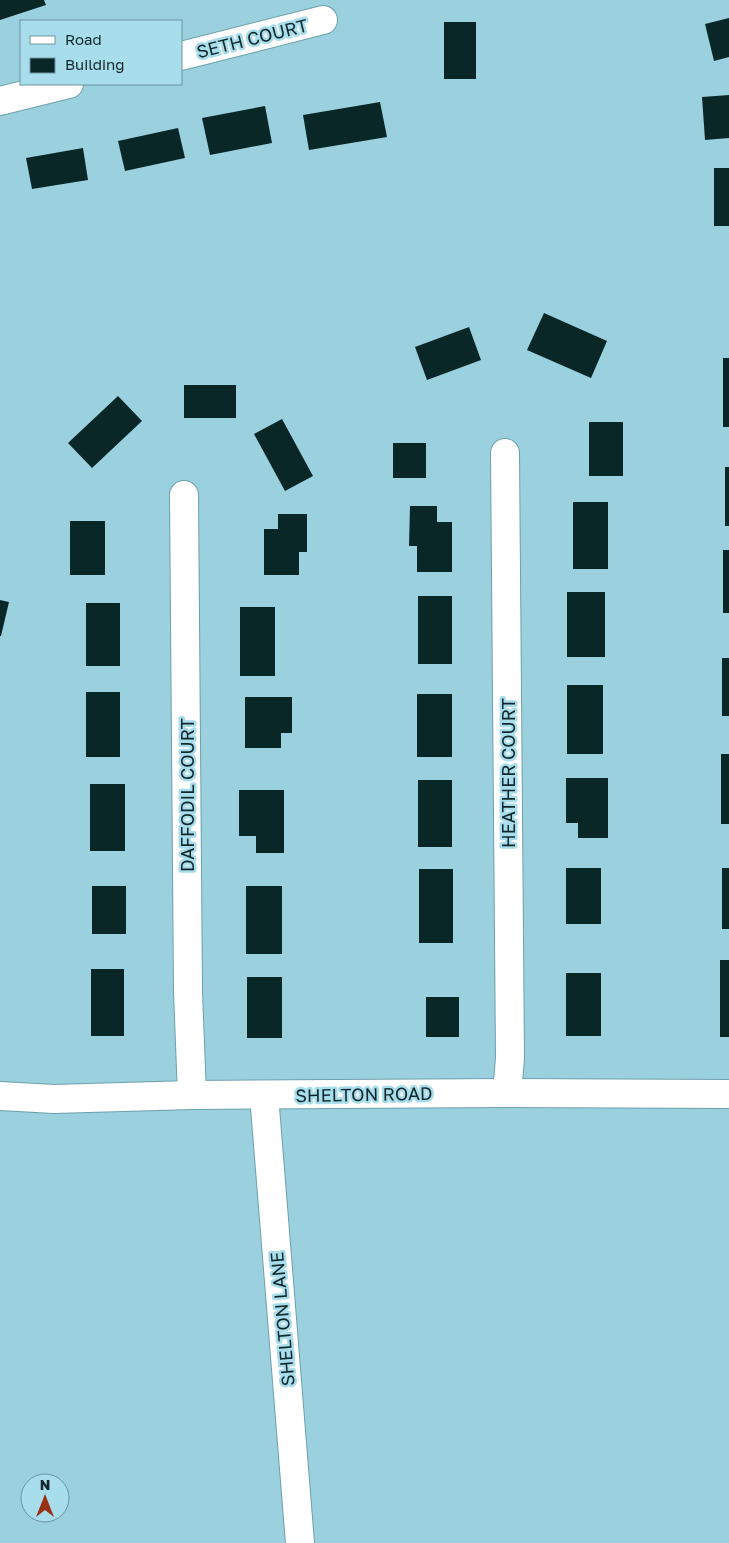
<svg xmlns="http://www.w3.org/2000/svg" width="729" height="1543" viewBox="0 0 729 1543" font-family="'Golos Text',sans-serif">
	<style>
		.building { fill: #0a2728 }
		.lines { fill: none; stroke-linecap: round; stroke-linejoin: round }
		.minor-casing { stroke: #6da0ad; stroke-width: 30 }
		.tertiary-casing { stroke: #6da0ad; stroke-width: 30 }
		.minor { stroke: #fff; stroke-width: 28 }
		.tertiary { stroke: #fff; stroke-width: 28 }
		.labels { text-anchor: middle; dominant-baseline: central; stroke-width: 5; stroke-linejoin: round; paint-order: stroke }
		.street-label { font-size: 18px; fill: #12272c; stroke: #a8ddeb }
	</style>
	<rect width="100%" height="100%" fill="#9bd0de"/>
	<!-- building -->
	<path class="building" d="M 0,0 L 44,0 L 46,5 L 0,20 Z
		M 729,18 L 729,57 L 714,61 L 705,24 Z
		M 444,22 L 476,22 L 476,79 L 444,79 Z
		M 729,95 L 729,138 L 705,140 L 702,97 Z
		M 380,102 L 387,137 L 309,150 L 303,115 Z
		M 265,106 L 272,143 L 210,155 L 202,118 Z
		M 178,128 L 185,158 L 125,171 L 118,141 Z
		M 83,148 L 88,180 L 32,189 L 26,158 Z
		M 714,168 L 729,168 L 729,226 L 714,226 Z
		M 544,313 L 607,341 L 591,378 L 527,350 Z
		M 469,327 L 481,360 L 427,380 L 415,347 Z
		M 723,358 L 729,358 L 729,427 L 723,427 Z
		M 184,385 L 236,385 L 236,418 L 184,418 Z
		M 118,396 L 142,421 L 92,468 L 68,443 Z
		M 282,419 L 313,476 L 285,491 L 254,434 Z
		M 589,422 L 623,422 L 623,476 L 589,476 Z
		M 393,443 L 426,443 L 426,478 L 393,478 Z
		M 725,467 L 729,467 L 729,526 L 725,526 Z
		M 573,502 L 608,502 L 608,569 L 573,569 Z
		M 410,506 L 437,506 L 437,522 L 452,522 L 452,572 L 417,572 L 417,546 L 409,546 Z
		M 278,514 L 307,514 L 307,552 L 299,552 L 299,575 L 264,575 L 264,529 L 278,529 Z
		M 70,521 L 105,521 L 105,575 L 70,575 Z
		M 723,550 L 729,550 L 729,613 L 723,613 Z
		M 567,592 L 605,592 L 605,657 L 567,657 Z
		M 418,596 L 452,596 L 452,664 L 418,664 Z
		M 0,600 L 9,602 L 1,636 L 0,636 Z
		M 86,603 L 120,603 L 120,666 L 86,666 Z
		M 240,607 L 275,607 L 275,676 L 240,676 Z
		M 722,658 L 729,658 L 729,716 L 722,716 Z
		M 567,685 L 603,685 L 603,754 L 567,754 Z
		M 86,692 L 120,692 L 120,757 L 86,757 Z
		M 417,694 L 452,694 L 452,757 L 417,757 Z
		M 245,697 L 292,697 L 292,733 L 281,733 L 281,748 L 245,748 Z
		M 721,754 L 729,754 L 729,824 L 721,824 Z
		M 566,778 L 608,778 L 608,838 L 578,838 L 578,823 L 566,823 Z
		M 418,780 L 452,780 L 452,847 L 418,847 Z
		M 90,784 L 125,784 L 125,851 L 90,851 Z
		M 239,790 L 284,790 L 284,853 L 256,853 L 256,836 L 239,836 Z
		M 566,868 L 601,868 L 601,924 L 566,924 Z
		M 722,868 L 729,868 L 729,929 L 722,929 Z
		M 419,869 L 453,869 L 453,943 L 419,943 Z
		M 92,886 L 126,886 L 126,934 L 92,934 Z
		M 246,886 L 282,886 L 282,954 L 246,954 Z
		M 720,960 L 729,960 L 729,1037 L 720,1037 Z
		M 91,969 L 124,969 L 124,1036 L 91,1036 Z
		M 566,973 L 601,973 L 601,1036 L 566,1036 Z
		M 247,977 L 282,977 L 282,1038 L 247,1038 Z
		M 426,997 L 459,997 L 459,1037 L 426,1037 Z"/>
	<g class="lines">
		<!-- minor casing -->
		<g class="minor-casing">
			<path id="minor" d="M 181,56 L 323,20
				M 0,101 L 69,84
				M 505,453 L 510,1058 L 507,1093
				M 184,495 L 188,992 L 192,1095
				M 264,1095 L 300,1543"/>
		</g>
		<!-- tertiary casing -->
		<g class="tertiary-casing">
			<path id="tertiary" d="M 0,1096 L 54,1099 L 192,1095 L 507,1093 L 729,1094"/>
		</g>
		<!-- minor -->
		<use href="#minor" class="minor"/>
		<!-- tertiary -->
		<use href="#tertiary" class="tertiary"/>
	</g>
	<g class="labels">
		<!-- street labels -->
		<g class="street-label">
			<text transform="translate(252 38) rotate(-14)">SETH COURT</text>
			<text transform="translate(508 773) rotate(-90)">HEATHER COURT</text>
			<text transform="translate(187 795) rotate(-90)">DAFFODIL COURT</text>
			<text transform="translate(364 1094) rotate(-1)">SHELTON ROAD</text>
			<text transform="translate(282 1319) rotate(-95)">SHELTON LANE</text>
		</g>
	</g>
	<!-- legend -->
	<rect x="20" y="20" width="162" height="65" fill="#a8ddeb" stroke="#6c949f"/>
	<rect x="30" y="36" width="25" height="8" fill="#ffffff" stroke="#6c949f"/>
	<text x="65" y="45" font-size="15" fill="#12272c">Road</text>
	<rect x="30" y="58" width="25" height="15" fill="#0a2728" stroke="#6c949f"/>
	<text x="65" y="70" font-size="15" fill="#12272c">Building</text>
	<!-- north arrow -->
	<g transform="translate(45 1498)"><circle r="24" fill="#a8ddeb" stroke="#6c949f"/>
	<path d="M0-4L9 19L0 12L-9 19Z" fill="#993114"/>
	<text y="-8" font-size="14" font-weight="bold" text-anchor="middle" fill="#12272c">N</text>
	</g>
</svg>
